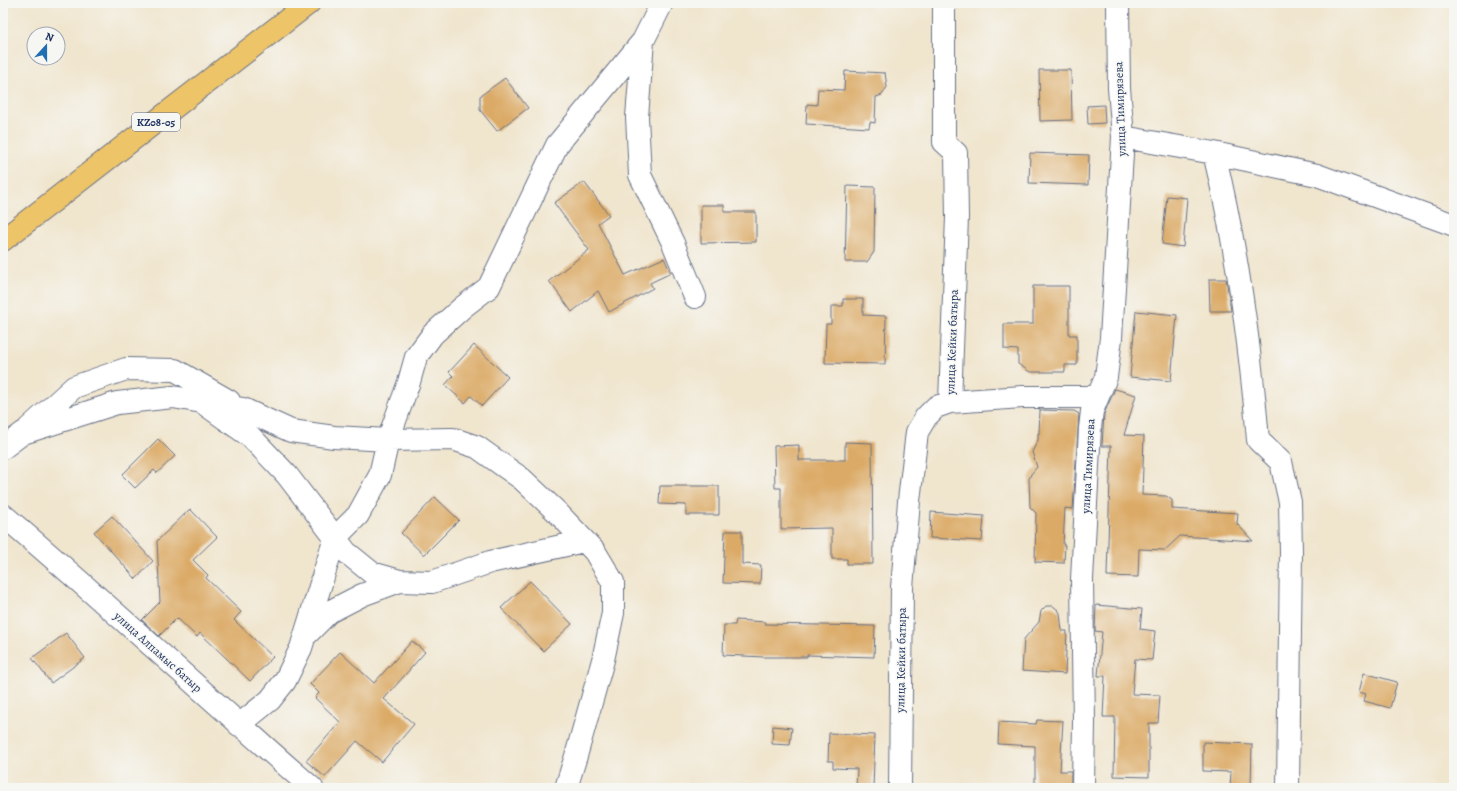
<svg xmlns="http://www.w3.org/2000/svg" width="1457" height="791" viewBox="0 0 1457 791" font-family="Alegreya,serif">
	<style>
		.building { fill: #dbaa66 }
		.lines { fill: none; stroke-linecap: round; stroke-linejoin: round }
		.street-casing { stroke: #666f85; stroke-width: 24 }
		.primary-casing { stroke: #666f85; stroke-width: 24 }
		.street { stroke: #fff; stroke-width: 22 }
		.primary { stroke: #eec469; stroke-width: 22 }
		.labels { text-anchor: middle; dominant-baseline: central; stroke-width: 3; stroke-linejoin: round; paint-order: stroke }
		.shield { fill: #f6f6f2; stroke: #5d6b8a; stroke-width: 1 }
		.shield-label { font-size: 11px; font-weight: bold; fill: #1b2f5e }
		.street-label { font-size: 12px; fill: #1b2f5e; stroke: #f6f6f2 }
	</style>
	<rect width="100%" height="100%" fill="#f6f6f2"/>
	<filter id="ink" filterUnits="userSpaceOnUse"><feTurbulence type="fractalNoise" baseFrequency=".025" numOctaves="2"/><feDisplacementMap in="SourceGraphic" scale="8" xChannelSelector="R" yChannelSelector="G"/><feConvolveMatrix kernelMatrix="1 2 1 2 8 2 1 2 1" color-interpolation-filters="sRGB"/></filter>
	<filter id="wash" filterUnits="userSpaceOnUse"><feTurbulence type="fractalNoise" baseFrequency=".012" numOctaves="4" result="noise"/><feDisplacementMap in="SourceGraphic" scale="16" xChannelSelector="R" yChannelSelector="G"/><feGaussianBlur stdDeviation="0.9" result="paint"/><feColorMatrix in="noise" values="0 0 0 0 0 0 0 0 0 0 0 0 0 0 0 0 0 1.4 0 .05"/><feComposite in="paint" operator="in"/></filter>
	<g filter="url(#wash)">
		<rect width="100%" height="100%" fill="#f0e5cd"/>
		<g id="blocks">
			<!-- building -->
			<path class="building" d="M 1039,70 L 1071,70 L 1072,120 L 1040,121 Z
				M 845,71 L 885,73 L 887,87 L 882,95 L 876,97 L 875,123 L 870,122 L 869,128 L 806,124 L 807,104 L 817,105 L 818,89 L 844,90 Z
				M 505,78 L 528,108 L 497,131 L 480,110 L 480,96 Z
				M 1104,105 L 1105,123 L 1088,124 L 1087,106 Z
				M 1030,153 L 1089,155 L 1088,185 L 1029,183 Z
				M 584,182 L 609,215 L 598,223 L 625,275 L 664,258 L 671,273 L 650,283 L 653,288 L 609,312 L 598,291 L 572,312 L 549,281 L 589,250 L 554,203 Z
				M 847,186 L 875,187 L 874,252 L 867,262 L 845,262 Z
				M 1167,196 L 1187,198 L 1183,247 L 1162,244 Z
				M 701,205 L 724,205 L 724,212 L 756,212 L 756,242 L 701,243 Z
				M 1209,279 L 1226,279 L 1231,311 L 1210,311 Z
				M 1033,286 L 1069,286 L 1069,335 L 1077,335 L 1077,365 L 1065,365 L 1065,372 L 1030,372 L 1018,364 L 1018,350 L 1004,349 L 1004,324 L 1033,324 Z
				M 843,299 L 863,299 L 863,315 L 886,316 L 885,364 L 825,363 L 826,324 L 831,324 L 831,306 L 843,306 Z
				M 1136,311 L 1177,315 L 1171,381 L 1130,377 Z
				M 474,345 L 508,377 L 482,406 L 471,396 L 465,403 L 445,385 L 453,376 L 449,372 Z
				M 1115,389 L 1136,395 L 1124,435 L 1144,436 L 1142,495 L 1166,496 L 1172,500 L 1172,509 L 1238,513 L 1237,524 L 1253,541 L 1180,536 L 1165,550 L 1139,549 L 1138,577 L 1107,576 L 1111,446 L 1102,446 L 1104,414 Z
				M 1040,410 L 1074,411 L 1079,414 L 1073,509 L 1065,508 L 1063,545 L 1065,545 L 1064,563 L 1035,562 L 1036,513 L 1030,507 L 1029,479 L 1031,474 L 1037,467 L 1032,452 L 1038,440 L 1038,433 L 1039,434 Z
				M 158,439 L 175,456 L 157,473 L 154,470 L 135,488 L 122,475 Z
				M 845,442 L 872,443 L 873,564 L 847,564 L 847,559 L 832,559 L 832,528 L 781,529 L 781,488 L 775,488 L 774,446 L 799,445 L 799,460 L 845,460 Z
				M 660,486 L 719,486 L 719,515 L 686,515 L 686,505 L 659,504 Z
				M 435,497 L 459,520 L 424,555 L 401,533 Z
				M 190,509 L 217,537 L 193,560 L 208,575 L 206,578 L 241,612 L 234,620 L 273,657 L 250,681 L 200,633 L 197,637 L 177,618 L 159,636 L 142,620 L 160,602 L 157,541 Z
				M 931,512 L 984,516 L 982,541 L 930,538 Z
				M 112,516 L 153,561 L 136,579 L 94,532 Z
				M 725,531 L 742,531 L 742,564 L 761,565 L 760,584 L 723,583 Z
				M 530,581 L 572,624 L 543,651 L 501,608 Z
				M 1096,605 L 1142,609 L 1140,629 L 1155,631 L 1152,660 L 1135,659 L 1132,694 L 1160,695 L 1158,723 L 1149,723 L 1149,777 L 1114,776 L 1115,717 L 1103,717 L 1105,676 L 1098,676 L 1102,632 L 1095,631 Z
				M 1046,606 L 1053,606 L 1058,610 L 1060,613 L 1062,631 L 1067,631 L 1065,674 L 1022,671 L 1024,639 L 1039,622 L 1041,611 Z
				M 736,620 L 765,622 L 765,624 L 875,626 L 874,657 L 807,655 L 807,657 L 764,657 L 723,655 L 724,625 L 735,625 Z
				M 66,633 L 85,658 L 51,683 L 32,658 Z
				M 412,641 L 425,652 L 384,699 L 414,724 L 382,762 L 357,741 L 325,777 L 306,761 L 340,722 L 315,698 L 319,693 L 310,684 L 340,652 L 374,683 Z
				M 1364,673 L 1397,682 L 1390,708 L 1364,701 L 1366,694 L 1359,692 Z
				M 1037,720 L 1063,721 L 1060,771 L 1071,771 L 1071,788 L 1051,788 L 1051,785 L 1035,785 L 1035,746 L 998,744 L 999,722 L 1036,724 Z
				M 773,726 L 792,728 L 790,745 L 772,744 Z
				M 829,733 L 875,735 L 873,788 L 856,788 L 857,769 L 833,768 L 833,761 L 828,761 Z
				M 1203,742 L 1252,744 L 1251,788 L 1230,788 L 1231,772 L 1203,771 Z"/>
		</g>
	</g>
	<g filter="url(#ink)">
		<use href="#blocks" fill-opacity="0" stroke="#666f85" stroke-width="1"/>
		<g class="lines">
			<!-- street casing -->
			<g class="street-casing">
				<path id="street" d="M 944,3 L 944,142 L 956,153 L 957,217 L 950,402
					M 643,41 L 637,117 L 640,175 L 673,243 L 695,297
					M 1123,137 L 1214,153 L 1317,175 L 1454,225
					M 1214,153 C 1237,248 1250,343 1258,440 L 1281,462 L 1290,502 L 1291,552 L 1288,788
					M 206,405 L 251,437 L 287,475 L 346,552 L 372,573 L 400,581 L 432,582 L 490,562 L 584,541
					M 29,428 L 74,387 L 126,369 L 175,370 L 229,401
					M 3,448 L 23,433 L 117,403 L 173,397 L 243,409 L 291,431 L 334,437 L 388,440 L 453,439 L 477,447 L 522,479 L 558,513 L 595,552 L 613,582 L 613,613 L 603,660 L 576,756 L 566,788
					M 3,515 C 108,604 208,698 312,788
					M 307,634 L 329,612 L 362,595 L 400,581
					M 239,725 L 270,700 L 285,681 L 301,648 L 335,538 L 358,515 L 380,475 L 388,440 L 409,382 L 416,357 L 433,334 L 463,307 L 489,287 L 557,145 L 643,41 L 662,3
					M 900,788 L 902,588 L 909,501 L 917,432 L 926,417 L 936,407 L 950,402 L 1023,397 L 1097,397
					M 1083,788 L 1084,722 L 1082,579 L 1090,428 L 1092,411 L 1106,377 L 1111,338 L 1123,137 L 1119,88 L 1118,3"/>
			</g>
			<!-- primary casing -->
			<g class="primary-casing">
				<path id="primary" d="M 3,240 L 309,3"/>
			</g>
			<!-- street -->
			<use href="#street" class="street"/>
			<!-- primary -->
			<use href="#primary" class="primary"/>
		</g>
	</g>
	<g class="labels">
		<!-- shield labels -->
		<rect class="shield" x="132" y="113" width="48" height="18" rx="3"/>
		<g class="shield-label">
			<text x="156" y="122">KZ08-05</text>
		</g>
		<!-- street labels -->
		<g class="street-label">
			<text transform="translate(1120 109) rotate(-92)">улица Тимирязева</text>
			<text transform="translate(952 342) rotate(-88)">улица Кейки батыра</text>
			<text transform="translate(1088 466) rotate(-87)">улица Тимирязева</text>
			<text transform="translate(158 652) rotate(42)">улица Алпамыс батыр</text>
			<text transform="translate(901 660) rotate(-89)">улица Кейки батыра</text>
		</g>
	</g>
	<!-- margin -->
	<rect width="1457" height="791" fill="none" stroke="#f6f6f2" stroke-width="16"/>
	<!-- north arrow -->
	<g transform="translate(46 46) rotate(21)"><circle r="19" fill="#f6f6f2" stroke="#9ea6b7"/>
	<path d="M0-3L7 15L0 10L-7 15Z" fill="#1f6fb2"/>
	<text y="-6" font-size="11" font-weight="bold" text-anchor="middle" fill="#1b2f5e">N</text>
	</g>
</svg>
